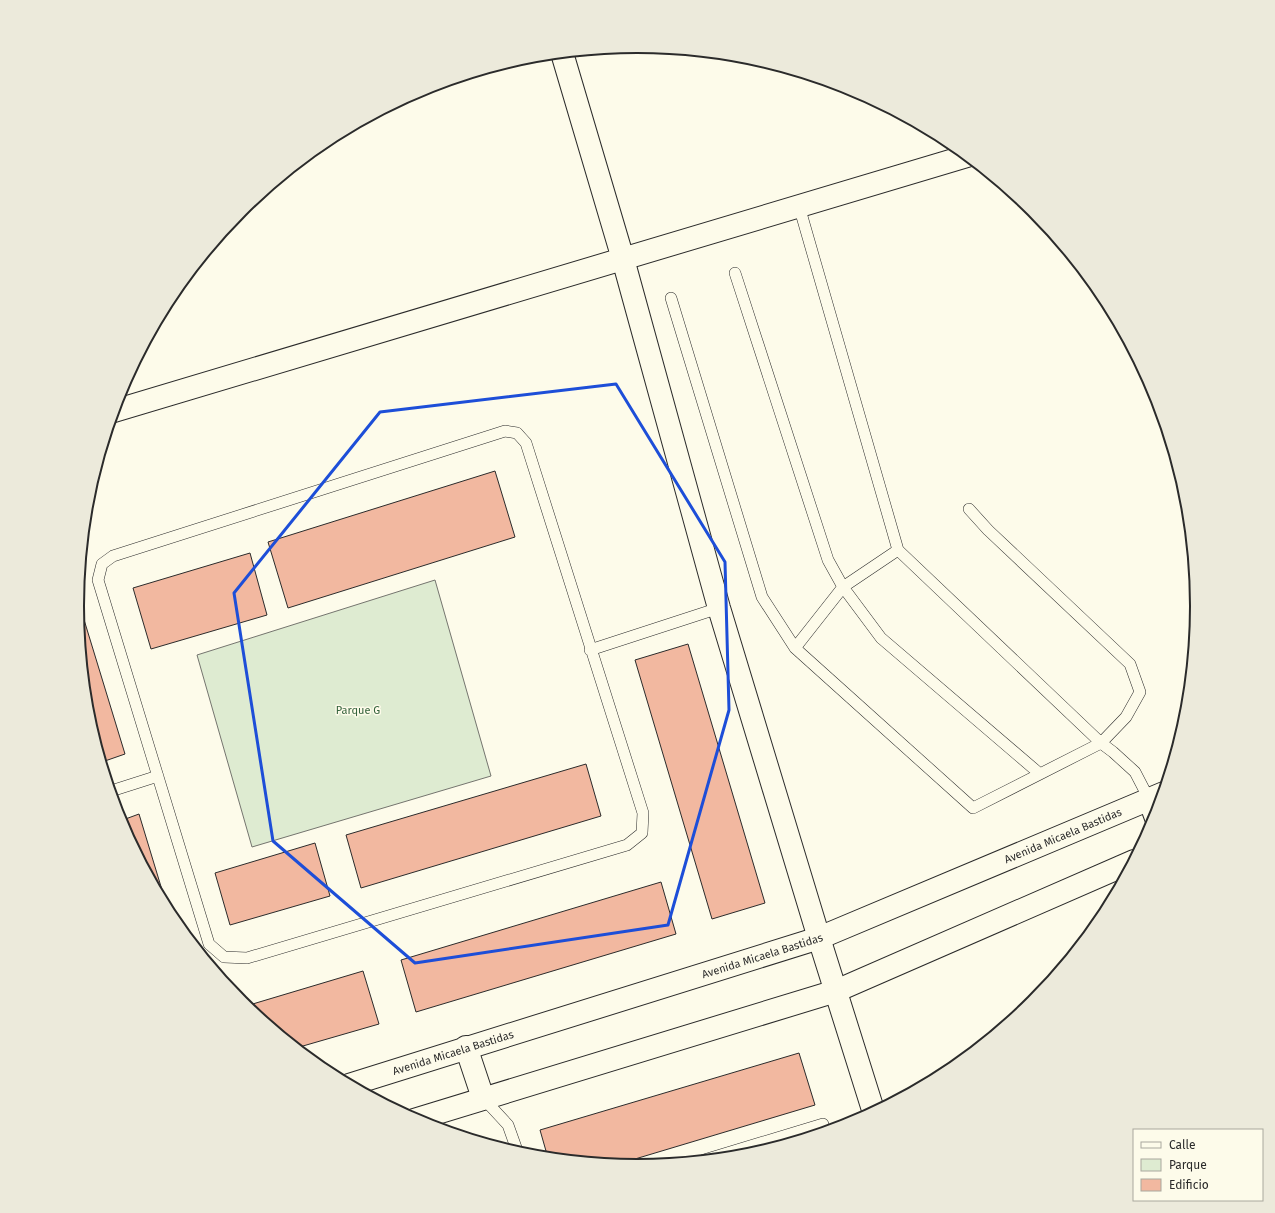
<svg xmlns="http://www.w3.org/2000/svg" width="1275" height="1213" viewBox="0 0 1275 1213" font-family="'Fira Sans',sans-serif">
	<style>
		.green { fill: #deebd1; stroke: #74746e }
		.building { fill: #f2b8a0; stroke: #2b2b2b }
		.lines { fill: none; stroke-linecap: round; stroke-linejoin: round }
		.service-casing { stroke: #2b2b2b; stroke-width: 12 }
		.minor-casing { stroke: #2b2b2b; stroke-width: 24 }
		.secondary-casing { stroke: #2b2b2b; stroke-width: 24 }
		.service { stroke: #fdfbea; stroke-width: 11 }
		.minor { stroke: #fdfbea; stroke-width: 22 }
		.secondary { stroke: #fdfbea; stroke-width: 22 }
		.marked { fill: none; stroke: #1d4ed8; stroke-width: 3; stroke-linejoin: round }
		.labels { text-anchor: middle; dominant-baseline: central; stroke-width: 3; stroke-linejoin: round; paint-order: stroke }
		.park-label { font-size: 11px; fill: #34623c; stroke: #fdfbea }
		.street-label { font-size: 11px; fill: #2b2b2b; stroke: #fdfbea }
		.rim { fill: none; stroke: #2b2b2b; stroke-width: 2 }
	</style>
	<rect width="100%" height="100%" fill="#fdfbea"/>
	<!-- green -->
	<path class="green" d="M 435,580 L 491,776 L 252,847 L 197,655 Z"/>
	<!-- building -->
	<path class="building" d="M 495,471 L 515,537 L 288,608 L 268,542 Z
		M 250,553 L 267,615 L 151,649 L 133,588 Z
		M 78,600 L 125,754 L 102,762 L 88,716 L 77,606 Z
		M 688,644 L 765,903 L 712,919 L 635,660 Z
		M 586,764 L 601,816 L 361,888 L 346,835 Z
		M 139,814 L 169,913 L 120,821 Z
		M 315,843 L 330,896 L 230,925 L 215,873 Z
		M 661,882 L 676,934 L 416,1012 L 401,960 Z
		M 363,971 L 379,1024 L 296,1048 L 246,1006 Z
		M 799,1053 L 815,1105 L 615,1165 L 548,1158 L 540,1130 Z"/>
	<g class="lines">
		<!-- service casing -->
		<g class="service-casing">
			<path id="service" d="M 799,206 L 898,550 L 1101,743 L 1113,752 L 1135,772 L 1149,799
				M 735,273 L 828,560 L 843,587 L 881,638 L 1040,774
				M 671,298 L 762,597 L 795,648 L 973,808 L 1101,743 L 1126,717 L 1140,692 L 1130,664 L 988,530 L 969,509
				M 505,431 L 517,433 L 526,443 L 643,813 L 642,833 L 627,845 L 247,958 L 224,957 L 209,944 L 98,580 L 102,564 L 113,556 Z
				M 795,648 L 843,587 L 898,550
				M 590,650 L 719,608
				M 111,791 L 158,776
				M 483,1098 L 508,1125 L 518,1153
				M 704,1160 L 823,1124"/>
		</g>
		<!-- minor casing -->
		<g class="minor-casing">
			<path id="minor" d="M 562,53 L 623,259 L 719,608 L 819,938 L 874,1113
				M 114,411 L 967,156"/>
		</g>
		<!-- secondary casing -->
		<g class="secondary-casing">
			<g id="secondary">
				<path d="M 1149,799 L 1156,818"/>
				<path d="M 466,1047 L 483,1098"/>
				<path id="s1" d="M 349,1085 L 819,938 L 1164,793"/>
				<path d="M 414,1120 L 836,991 L 1134,861"/>
			</g>
		</g>
		<!-- service -->
		<use href="#service" class="service"/>
		<!-- minor -->
		<use href="#minor" class="minor"/>
		<!-- secondary -->
		<use href="#secondary" class="secondary"/>
	</g>
	<!-- marked area -->
	<path class="marked" d="M 616,384 L 725,562 L 729,710 L 668,925 L 415,963 L 273,841 L 234,593 L 380,412 Z"/>
	<g class="labels">
		<!-- park labels -->
		<g class="park-label">
			<text x="358" y="710">Parque G</text>
		</g>
		<!-- street labels -->
		<g class="street-label">
			<text stroke="none"><textPath href="#s1" startOffset="757">Avenida Micaela Bastidas</textPath></text>
			<text stroke="none"><textPath href="#s1" startOffset="433">Avenida Micaela Bastidas</textPath></text>
			<text stroke="none"><textPath href="#s1" startOffset="109">Avenida Micaela Bastidas</textPath></text>
		</g>
	</g>
	<!-- crop -->
	<path d="M0 0H1275V1213H0ZM84 606a553 553 0 1 1 1106 0a553 553 0 1 1-1106 0Z" fill="#eceadb" fill-rule="evenodd"/>
	<path class="rim" d="M84 606a553 553 0 1 1 1106 0a553 553 0 1 1-1106 0Z"/>
	<!-- legend -->
	<rect x="1133" y="1129" width="130" height="72" fill="#fdfbea" stroke="#a9a89e"/>
	<rect x="1141" y="1142" width="20" height="6" fill="#fdfbea" stroke="#a9a89e"/>
	<text x="1169" y="1149" font-size="12" fill="#2b2b2b">Calle</text>
	<rect x="1141" y="1159" width="20" height="12" fill="#deebd1" stroke="#a9a89e"/>
	<text x="1169" y="1169" font-size="12" fill="#2b2b2b">Parque</text>
	<rect x="1141" y="1179" width="20" height="12" fill="#f2b8a0" stroke="#a9a89e"/>
	<text x="1169" y="1189" font-size="12" fill="#2b2b2b">Edificio</text>
</svg>
